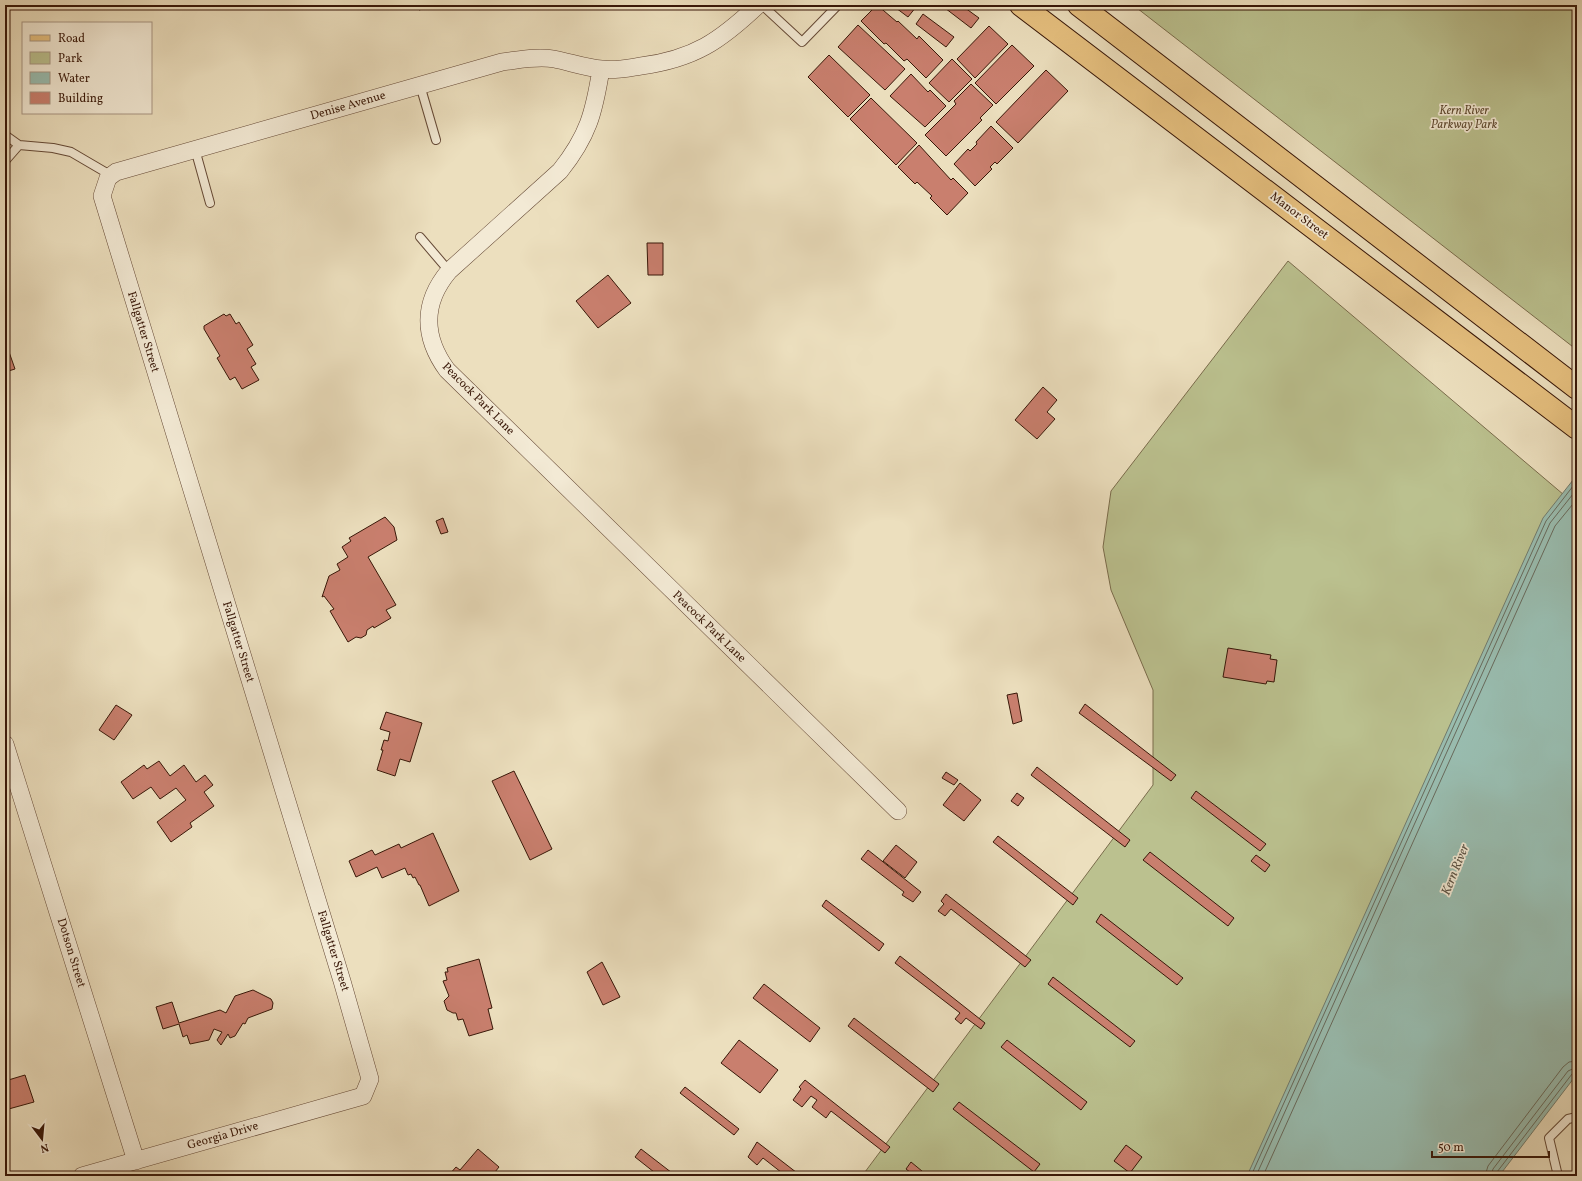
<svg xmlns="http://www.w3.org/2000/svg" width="1582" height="1181" viewBox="0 0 1582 1181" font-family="Vollkorn,serif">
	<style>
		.green { fill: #bbc18f; stroke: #7a6c4c }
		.water { fill: #99bdb0; stroke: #727b6d }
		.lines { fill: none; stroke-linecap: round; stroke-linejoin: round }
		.shore { stroke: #686a5c; stroke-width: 1 }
		.building { fill: #c97f6e; stroke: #381708 }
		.service-casing { stroke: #654936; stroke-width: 10 }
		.minor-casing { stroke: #654936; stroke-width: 18 }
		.primary-casing { stroke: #381708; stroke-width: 24 }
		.service { stroke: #f3ead5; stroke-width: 8 }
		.minor { stroke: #f3ead5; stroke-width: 17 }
		.primary { stroke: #e6c07f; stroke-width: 22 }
		.labels { text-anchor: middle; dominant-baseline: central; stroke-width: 3.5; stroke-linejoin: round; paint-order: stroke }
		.street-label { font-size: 12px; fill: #381708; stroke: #f3ead5 }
		.park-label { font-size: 12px; font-style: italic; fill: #5f4a30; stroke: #f3ead5 }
		.water-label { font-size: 13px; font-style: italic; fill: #5a5143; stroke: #f3ead5 }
	</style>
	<rect width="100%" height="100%" fill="#ecdfbe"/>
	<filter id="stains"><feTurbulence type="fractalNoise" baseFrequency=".005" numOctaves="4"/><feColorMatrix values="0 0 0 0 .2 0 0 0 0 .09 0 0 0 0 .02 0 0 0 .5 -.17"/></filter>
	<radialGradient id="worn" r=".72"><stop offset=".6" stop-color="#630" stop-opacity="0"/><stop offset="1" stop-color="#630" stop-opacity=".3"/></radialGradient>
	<!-- green -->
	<path class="green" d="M 1133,5 L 1577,5 L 1577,350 Z
		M 1288,261 L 1577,506 L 1403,1176 L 862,1176 L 1153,785 L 1153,690 L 1111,590 L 1103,547 L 1111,491 Z"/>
	<!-- water -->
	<path class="water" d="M 1577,475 L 1577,1074 L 1499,1176 L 1247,1176 L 1543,518 Z"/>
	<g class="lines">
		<!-- shore -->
		<path class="shore" d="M 1251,1176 L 1546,521 L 1577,481
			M 1256,1176 L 1550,523 L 1577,489
			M 1263,1176 L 1555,526 L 1577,499
			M 1485,1176 L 1488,1166 L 1563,1067 L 1569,1062 L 1577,1061
			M 1491,1176 L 1493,1169 L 1568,1071 L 1577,1067
			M 1496,1176 L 1497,1172 L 1572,1074 L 1577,1072"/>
	</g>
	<!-- building -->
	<path class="building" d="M 418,5 L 437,5 L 419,10 Z
		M 877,5 L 897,22 L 898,21 L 917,39 L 919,36 L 943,60 L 926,78 L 907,59 L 904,61 L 886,43 L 884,44 L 861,21 Z
		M 892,5 L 913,5 L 916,7 L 908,17 Z
		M 941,5 L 961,5 L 979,18 L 971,28 Z
		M 923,14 L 954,37 L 946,47 L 916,24 Z
		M 858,25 L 905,69 L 885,90 L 838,47 Z
		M 989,26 L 1008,44 L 975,78 L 957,59 Z
		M 1012,45 L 1034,66 L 996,104 L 975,83 Z
		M 829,55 L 870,95 L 848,117 L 808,77 Z
		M 952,59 L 972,79 L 949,102 L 929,83 Z
		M 1046,70 L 1068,91 L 1018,143 L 996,122 Z
		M 911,74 L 928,92 L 930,90 L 946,106 L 925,127 L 890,96 Z
		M 971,84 L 993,105 L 980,118 L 982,120 L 946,156 L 925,135 L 956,104 L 954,101 Z
		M 871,98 L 917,143 L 896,165 L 850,119 Z
		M 991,126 L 1013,148 L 997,164 L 995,162 L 990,167 L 992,169 L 975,186 L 954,164 L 968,149 L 970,151 L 977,144 L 976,142 Z
		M 919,145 L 951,180 L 953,178 L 968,193 L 947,215 L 930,198 L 932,196 L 917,182 L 915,184 L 898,167 Z
		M 647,243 L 663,243 L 663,275 L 648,275 Z
		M 608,275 L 631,303 L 598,328 L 576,301 Z
		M 224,314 L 226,316 L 230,314 L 236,324 L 239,322 L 253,345 L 247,349 L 256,364 L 251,367 L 259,380 L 242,389 L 235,377 L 230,380 L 217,358 L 220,356 L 204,329 L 204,326 Z
		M 8,349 L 15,369 L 5,372 L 5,351 Z
		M 1043,387 L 1057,400 L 1047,412 L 1055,419 L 1037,439 L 1015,420 Z
		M 385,517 L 394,527 L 397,540 L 368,557 L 396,605 L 386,610 L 391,618 L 374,628 L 373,626 L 367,630 L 366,635 L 361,638 L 356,637 L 348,642 L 330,611 L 334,609 L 324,596 L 322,597 L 329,576 L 340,570 L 337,564 L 348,557 L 342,547 L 351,541 L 349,538 Z
		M 443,518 L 448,532 L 441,534 L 436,521 Z
		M 1228,648 L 1271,655 L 1270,659 L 1277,660 L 1274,682 L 1267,681 L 1266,684 L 1223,677 Z
		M 1017,693 L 1022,721 L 1013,724 L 1007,695 Z
		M 1085,704 L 1176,775 L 1171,781 L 1079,713 Z
		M 116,705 L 132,715 L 114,740 L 99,730 Z
		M 386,712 L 422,723 L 410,762 L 400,759 L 395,776 L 377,770 L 383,750 L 381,750 L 384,740 L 388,741 L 390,732 L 380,729 Z
		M 159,761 L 170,776 L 184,765 L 196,782 L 205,775 L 213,785 L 204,792 L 214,806 L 190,823 L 192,827 L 171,842 L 157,822 L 186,800 L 176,788 L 160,799 L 151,787 L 133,799 L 121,782 L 144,765 L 147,769 Z
		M 1037,767 L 1130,840 L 1125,847 L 1031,775 Z
		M 514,771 L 552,849 L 530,860 L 492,781 Z
		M 946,772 L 958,780 L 954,785 L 942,778 Z
		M 960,783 L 981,800 L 964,821 L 943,805 Z
		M 1196,791 L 1266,844 L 1260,851 L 1191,798 Z
		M 1017,793 L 1024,798 L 1018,806 L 1011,801 Z
		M 433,833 L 459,891 L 429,906 L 420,885 L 419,885 L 415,877 L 413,878 L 411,874 L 408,875 L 405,868 L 382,878 L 377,867 L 356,877 L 349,861 L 372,850 L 375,855 L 399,844 L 401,848 Z
		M 998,836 L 1078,898 L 1073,905 L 993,842 Z
		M 896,845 L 917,862 L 905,878 L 883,861 Z
		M 868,850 L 921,892 L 913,902 L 902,895 L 904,892 L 861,859 Z
		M 1150,852 L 1234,918 L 1228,926 L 1143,860 Z
		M 1256,855 L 1270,865 L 1265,872 L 1251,861 Z
		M 946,894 L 1031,960 L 1025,967 L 951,909 L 945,916 L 938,911 L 944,904 L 941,901 Z
		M 826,900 L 884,944 L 879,951 L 822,906 Z
		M 1101,914 L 1183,978 L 1177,985 L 1096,922 Z
		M 900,956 L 985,1023 L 981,1029 L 966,1018 L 961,1024 L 955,1019 L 960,1013 L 895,963 Z
		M 479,959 L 492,1008 L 488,1009 L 493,1029 L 469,1036 L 463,1019 L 458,1020 L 456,1013 L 453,1013 L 447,1010 L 444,1001 L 449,996 L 443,981 L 447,980 L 445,972 L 448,972 L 447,968 Z
		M 602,962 L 620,997 L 603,1005 L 587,972 Z
		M 1053,977 L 1135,1041 L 1130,1047 L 1048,984 Z
		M 764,984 L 820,1028 L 810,1042 L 753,998 Z
		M 253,990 L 271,999 L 273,1003 L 272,1009 L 248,1018 L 245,1024 L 243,1023 L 235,1036 L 230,1038 L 228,1034 L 221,1045 L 217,1040 L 222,1032 L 214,1029 L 209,1040 L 190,1044 L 187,1035 L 183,1037 L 179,1024 L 163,1029 L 156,1007 L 172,1002 L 179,1023 L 220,1010 L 226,1013 L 235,996 Z
		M 854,1018 L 939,1084 L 933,1092 L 848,1026 Z
		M 739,1040 L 778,1070 L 760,1093 L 721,1063 Z
		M 1007,1040 L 1087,1102 L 1081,1110 L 1001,1047 Z
		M 25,1075 L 34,1102 L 5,1110 L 5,1081 Z
		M 805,1080 L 890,1147 L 885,1153 L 831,1111 L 826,1118 L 812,1107 L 817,1100 L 811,1096 L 802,1107 L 793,1100 L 801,1089 L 799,1087 Z
		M 685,1087 L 739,1129 L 734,1135 L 680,1093 Z
		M 959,1102 L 1040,1164 L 1034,1172 L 953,1109 Z
		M 757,1142 L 801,1176 L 786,1176 L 763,1158 L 757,1165 L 748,1157 Z
		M 1126,1145 L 1142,1157 L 1130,1173 L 1114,1161 Z
		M 478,1149 L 499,1167 L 495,1172 L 500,1176 L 448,1176 L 456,1167 L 460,1170 Z
		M 641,1149 L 676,1176 L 659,1176 L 635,1157 Z
		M 911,1162 L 928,1176 L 915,1176 L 906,1169 Z"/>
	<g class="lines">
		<!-- service casing -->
		<g class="service-casing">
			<path id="service" d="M 762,5 L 802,42 L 838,5
				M 420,85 L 436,140
				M 5,135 L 19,145 L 53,148 L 71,152 L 112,176
				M 195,149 L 210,203
				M 5,161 L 19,145
				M 420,237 L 449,271
				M 1558,1176 L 1549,1138 L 1568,1119 L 1577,1117"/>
		</g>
		<!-- minor casing -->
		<g class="minor-casing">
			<path id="minor" d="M 601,69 C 594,113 588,136 560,171 L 449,271 C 422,303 423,337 447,370 L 898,811
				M 5,744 L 136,1161
				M 82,1176 L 363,1096 L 370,1079 L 342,981 L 102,196 L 108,178 L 116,172 L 502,62 C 519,60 537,56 554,59 C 570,62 586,68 602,69 C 615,71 628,68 641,66 C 694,59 720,41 758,5"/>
		</g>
		<!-- primary casing -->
		<g class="primary-casing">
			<path id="primary" d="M 1021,5 L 1577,428
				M 1079,5 L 1577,388"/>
		</g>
		<!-- service -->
		<use href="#service" class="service"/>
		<!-- minor -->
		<use href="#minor" class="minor"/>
		<!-- primary -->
		<use href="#primary" class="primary"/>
	</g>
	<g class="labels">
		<!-- street labels -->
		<g class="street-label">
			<text transform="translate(348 106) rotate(-16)">Denise Avenue</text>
			<text transform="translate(1299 216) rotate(37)">Manor Street</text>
			<text transform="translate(143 332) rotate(73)">Fallgatter Street</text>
			<text transform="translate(478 399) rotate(45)">Peacock Park Lane</text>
			<text transform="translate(709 627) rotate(44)">Peacock Park Lane</text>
			<text transform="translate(238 642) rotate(73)">Fallgatter Street</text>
			<text transform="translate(333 951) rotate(73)">Fallgatter Street</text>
			<text transform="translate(71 953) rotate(73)">Dotson Street</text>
			<text transform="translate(223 1136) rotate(-16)">Georgia Drive</text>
		</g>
		<!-- park labels -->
		<g class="park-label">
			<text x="1464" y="111">Kern River<tspan x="1464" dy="14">Parkway Park</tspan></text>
		</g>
		<!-- water labels -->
		<g class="water-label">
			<text transform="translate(1456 870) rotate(-68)">Kern River</text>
		</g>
	</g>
	<!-- margin -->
	<rect width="1582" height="1181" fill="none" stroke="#ecdfbe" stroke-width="20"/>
	<rect x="6" y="6" width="1570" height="1169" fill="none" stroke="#381708" stroke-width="2"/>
	<rect x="10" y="10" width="1562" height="1161" fill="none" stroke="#381708"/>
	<!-- legend -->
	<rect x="22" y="22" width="130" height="92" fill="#f3ead5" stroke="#a89683"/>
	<rect x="30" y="35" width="20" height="6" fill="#e6c07f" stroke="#a89683"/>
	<text x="58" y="42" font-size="12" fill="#381708">Road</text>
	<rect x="30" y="52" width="20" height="12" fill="#bbc18f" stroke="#a89683"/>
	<text x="58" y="62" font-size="12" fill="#381708">Park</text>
	<rect x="30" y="72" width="20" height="12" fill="#99bdb0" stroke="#a89683"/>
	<text x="58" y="82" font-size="12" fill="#381708">Water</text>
	<rect x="30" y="92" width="20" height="12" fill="#c97f6e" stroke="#a89683"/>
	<text x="58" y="102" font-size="12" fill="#381708">Building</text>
	<!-- north arrow -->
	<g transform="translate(42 1139) rotate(164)" stroke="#f3ead5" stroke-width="3" paint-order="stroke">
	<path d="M0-3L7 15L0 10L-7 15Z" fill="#381708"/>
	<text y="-6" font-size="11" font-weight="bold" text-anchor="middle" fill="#381708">N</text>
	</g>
	<!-- scale -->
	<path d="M1432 1151v6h117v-6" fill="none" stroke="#381708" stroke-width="2"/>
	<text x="1438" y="1151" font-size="12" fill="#381708" stroke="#f3ead5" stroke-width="3" paint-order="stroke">50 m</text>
	<rect width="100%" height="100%" filter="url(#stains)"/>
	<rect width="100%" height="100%" fill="url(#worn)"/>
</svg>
